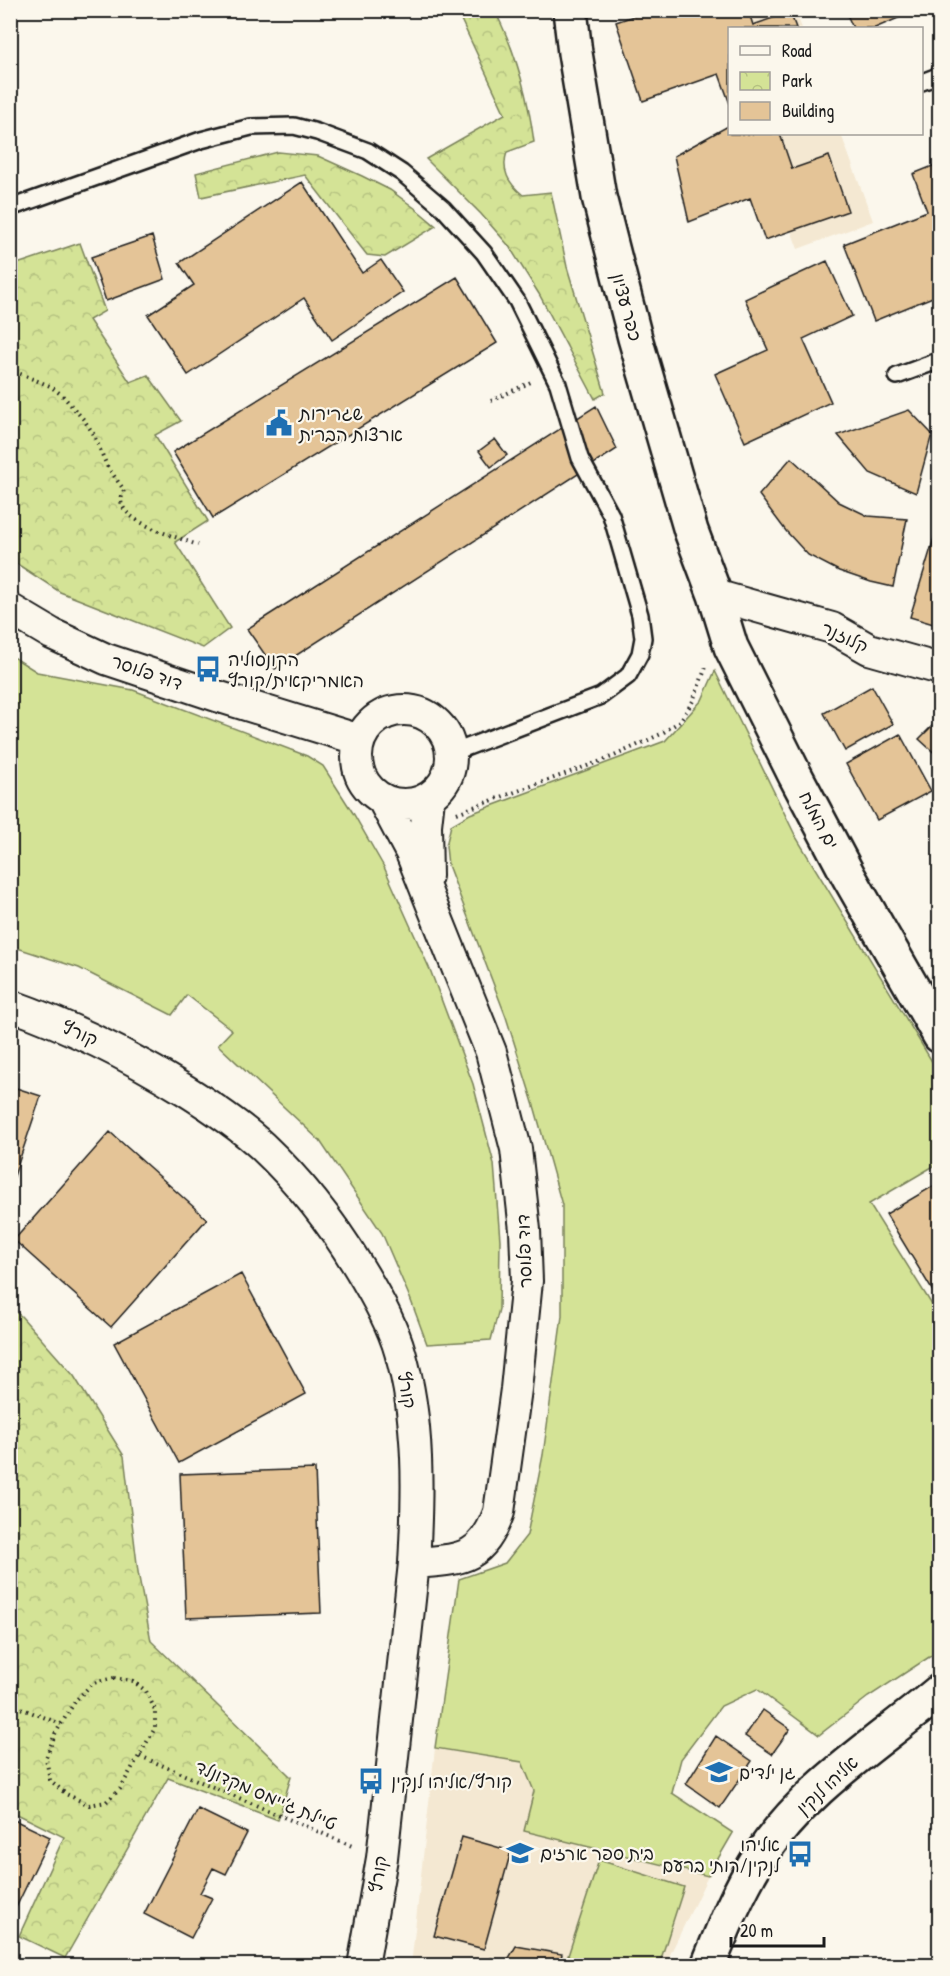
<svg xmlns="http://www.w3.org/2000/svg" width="950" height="1976" viewBox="0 0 950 1976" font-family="'Patrick Hand','Playpen Sans Hebrew',sans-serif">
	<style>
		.built { fill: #f4e8d2 }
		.grass { fill: #d4e396; stroke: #788059; stroke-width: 1.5 }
		.park { fill: url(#park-crowns); stroke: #788059; stroke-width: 1.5 }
		.building { fill: #e4c497; stroke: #1c1c1c; stroke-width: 1.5 }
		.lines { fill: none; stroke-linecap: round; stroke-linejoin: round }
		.lane-casing { stroke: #1c1c1c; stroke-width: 20 }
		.street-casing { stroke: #1c1c1c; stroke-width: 34 }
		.secondary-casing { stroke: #1c1c1c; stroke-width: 38 }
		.path { stroke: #1c1c1c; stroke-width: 4; stroke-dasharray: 1.5 4.5; stroke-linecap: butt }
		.lane { stroke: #fbf7ec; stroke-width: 15 }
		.street { stroke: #fbf7ec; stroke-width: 30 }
		.secondary { stroke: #fbf7ec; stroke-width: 33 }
		.labels { text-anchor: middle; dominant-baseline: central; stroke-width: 4.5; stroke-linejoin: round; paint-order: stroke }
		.street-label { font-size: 18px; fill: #1c1c1c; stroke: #fbf7ec }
		.poi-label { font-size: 18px; fill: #1c1c1c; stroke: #fbf7ec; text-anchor: start }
	</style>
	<defs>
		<pattern id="park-crowns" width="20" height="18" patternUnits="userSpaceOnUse" patternTransform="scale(1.5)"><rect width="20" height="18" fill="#d4e396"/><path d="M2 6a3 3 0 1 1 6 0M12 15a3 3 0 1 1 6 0" fill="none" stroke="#b5c281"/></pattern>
	</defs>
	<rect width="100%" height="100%" fill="#fbf7ec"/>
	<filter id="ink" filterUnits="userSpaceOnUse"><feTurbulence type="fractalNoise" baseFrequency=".0167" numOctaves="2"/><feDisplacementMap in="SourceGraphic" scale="12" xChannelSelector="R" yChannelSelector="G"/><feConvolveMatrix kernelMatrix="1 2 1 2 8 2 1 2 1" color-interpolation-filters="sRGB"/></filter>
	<g filter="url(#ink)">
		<!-- built -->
		<path class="built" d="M 709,11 L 795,11 L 802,28 L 730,28 Z
			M 755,134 L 841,134 L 873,221 L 798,249 Z
			M 435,1748 L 522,1762 L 534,1791 L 524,1831 L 708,1876 L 665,1965 L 411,1966 Z"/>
		<!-- grass -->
		<path class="grass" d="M 10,655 L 37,672 L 133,690 L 307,756 L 323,766 L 353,813 L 384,867 L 431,972 L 473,1084 L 494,1164 L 500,1240 L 499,1309 L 491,1340 L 427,1344 L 410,1298 L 382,1233 L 320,1141 L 218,1045 L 232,1030 L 187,995 L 172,1015 L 79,968 L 11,946 Z
			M 715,671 L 796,837 L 939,1073 L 939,1163 L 869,1204 L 939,1316 L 940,1650 L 868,1697 L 819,1735 L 757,1689 L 721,1706 L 681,1759 L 672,1793 L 733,1833 L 708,1876 L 524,1831 L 534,1791 L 522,1762 L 435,1748 L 459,1579 L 505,1563 L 527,1535 L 543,1455 L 562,1316 L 562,1205 L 535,1109 L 506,1017 L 448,865 L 446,846 L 451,825 L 470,814 L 665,741 L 702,700 Z
			M 599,1860 L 684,1887 L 659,1965 L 565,1965 Z"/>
		<!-- park -->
		<path class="park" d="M 457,11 L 495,11 C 516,52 528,96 534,142 L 507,152 C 501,170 508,183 523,195 L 551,192 L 567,267 L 605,393 L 595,399 L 539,294 L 509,246 L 481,214 L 426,159 L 505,114 Z
			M 278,152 L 318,156 L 362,176 L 390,190 L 416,209 L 436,226 L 385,257 L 367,255 L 305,175 L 201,197 L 196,173 Z
			M 80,243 L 105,311 L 89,320 L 130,382 L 148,375 L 181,421 L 155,435 L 208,521 L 175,542 L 230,628 L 203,648 L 60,592 L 11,560 L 11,266 Z
			M 11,1309 L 21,1316 L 74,1376 L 124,1456 L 138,1572 L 151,1641 L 291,1777 L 278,1820 L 168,1778 L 65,1958 L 19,1936 L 64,1837 L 11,1811 Z"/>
		<!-- building -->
		<path class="building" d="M 651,10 L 748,10 L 753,25 L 790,12 L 796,28 L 730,28 L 730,104 L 719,74 L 643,101 L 616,22 Z
			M 845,10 L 917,10 L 875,28 L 853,28 Z
			M 730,125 L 730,134 L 780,134 L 792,169 L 829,156 L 848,211 L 765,240 L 750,198 L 689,222 L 674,156 Z
			M 940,163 L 940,294 L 874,321 L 844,244 L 927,211 L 913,174 Z
			M 302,182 L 362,273 L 381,260 L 403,292 L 332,340 L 304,298 L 188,375 L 148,315 L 194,285 L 179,263 Z
			M 152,236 L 165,279 L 106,301 L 91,257 Z
			M 827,261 L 852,316 L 803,339 L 831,402 L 745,442 L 715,374 L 768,350 L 745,299 Z
			M 457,277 L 497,343 L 213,518 L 173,452 Z
			M 596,406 L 617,449 L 275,669 L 247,629 Z
			M 909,410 L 932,434 L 916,493 L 870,473 L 838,435 Z
			M 495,439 L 507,455 L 491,467 L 479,451 Z
			M 791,458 L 839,502 L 868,516 L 907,519 L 893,587 L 871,582 L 839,571 L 808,555 L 786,531 L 759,495 Z
			M 935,535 L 940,537 L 940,626 L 910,617 Z
			M 872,686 L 893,724 L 845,751 L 824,713 Z
			M 940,718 L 940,758 L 919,739 Z
			M 900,734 L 931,791 L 877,820 L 846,764 Z
			M 10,1086 L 41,1096 L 10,1188 Z
			M 110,1132 L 207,1219 L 111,1327 L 14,1240 Z
			M 940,1182 L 940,1303 L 886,1214 Z
			M 241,1274 L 306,1394 L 179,1463 L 114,1343 Z
			M 315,1469 L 321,1613 L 186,1618 L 180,1474 Z
			M 763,1710 L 790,1729 L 772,1754 L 745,1736 Z
			M 716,1736 L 752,1761 L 720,1808 L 686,1784 Z
			M 198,1809 L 247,1833 L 226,1874 L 213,1868 L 200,1893 L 212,1898 L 191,1938 L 144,1914 Z
			M 10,1818 L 50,1837 L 10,1920 Z
			M 462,1837 L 511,1851 L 484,1949 L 434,1936 Z
			M 516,1946 L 562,1954 L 559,1966 L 489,1966 L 491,1958 L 506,1963 Z"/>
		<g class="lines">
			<!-- lane casing -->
			<g class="lane-casing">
				<path id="lane" d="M 922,82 L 940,75
					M 10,208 L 201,140 L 251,127 L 294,126 L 317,132 L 368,151 L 402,173 L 443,208 L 484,253 L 517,301 L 558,384 L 580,458 L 611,515 L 640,615 L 643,638 L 640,654 L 628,676 L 601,696 L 452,753
					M 897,376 L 940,360"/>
			</g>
			<!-- street casing -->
			<g class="street-casing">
				<path id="street" d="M 715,595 L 832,628 L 869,649 L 940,669
					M 10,609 L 52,634 L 106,659 L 220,697 L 360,740
					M357 757a47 47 0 1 1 94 0a47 47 0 1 1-94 0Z
					M 383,800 L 411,853 L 491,1052 L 516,1149 L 525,1230 L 527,1281 L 516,1389 L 499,1512 C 481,1561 461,1559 414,1563
					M 427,876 L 426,825 L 429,798
					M 10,1005 C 72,1027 130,1056 185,1090 C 212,1107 239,1125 262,1146 C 299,1181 332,1223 358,1266 C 374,1292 392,1323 400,1352 C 420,1421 418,1493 414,1563 L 382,1858 L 363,1966"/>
			</g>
			<!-- secondary casing -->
			<g class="secondary-casing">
				<path id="secondary" d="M 570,10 L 575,53 L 599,197 L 635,338 L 691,531 L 715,595 L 731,647 L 795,775 L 849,877 L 940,1036
					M 708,1966 C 723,1929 738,1891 759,1858 C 804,1788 877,1744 940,1691"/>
			</g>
			<!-- path -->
			<path class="path" d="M 10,368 L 13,371 L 50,386 L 62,395 L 84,420 L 93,433 L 107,466 L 124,490 C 123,492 121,499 121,500 C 122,523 180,538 198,545
				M 491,401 L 533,381
				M 457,813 L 612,757 L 661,734 L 680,721 L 693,701 L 706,667
				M 114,1678 L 133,1681 L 146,1691 L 155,1710 L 155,1728 L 120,1789 L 106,1802 L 89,1805 L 66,1794 L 50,1780 L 46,1758 L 55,1734 L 76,1700 L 93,1683 Z
				M 10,1704 L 61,1724
				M 140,1756 L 352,1846
				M 937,1915 L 940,1917"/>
			<!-- lane -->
			<use href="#lane" class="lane"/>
			<!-- street -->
			<use href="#street" class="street"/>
			<!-- secondary -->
			<use href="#secondary" class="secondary"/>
		</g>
	</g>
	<!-- icons -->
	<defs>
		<g id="civic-bare" transform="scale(2.07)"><path d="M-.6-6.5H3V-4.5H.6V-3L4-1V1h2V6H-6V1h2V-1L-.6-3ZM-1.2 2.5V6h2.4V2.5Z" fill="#1f6fb2" stroke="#fbf7ec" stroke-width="2.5" paint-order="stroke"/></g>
		<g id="bus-bare" transform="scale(2.07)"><path d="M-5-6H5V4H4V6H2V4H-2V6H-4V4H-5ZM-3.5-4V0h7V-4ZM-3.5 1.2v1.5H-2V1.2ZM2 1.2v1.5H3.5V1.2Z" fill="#1f6fb2" stroke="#fbf7ec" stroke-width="2.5" paint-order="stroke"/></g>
		<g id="school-bare" transform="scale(2.07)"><path d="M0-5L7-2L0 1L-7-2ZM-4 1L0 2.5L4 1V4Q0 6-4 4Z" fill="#1f6fb2" stroke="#fbf7ec" stroke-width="2.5" paint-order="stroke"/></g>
	</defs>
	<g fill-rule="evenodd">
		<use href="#civic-bare" x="279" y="423"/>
		<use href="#bus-bare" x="208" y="669"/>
		<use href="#school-bare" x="719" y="1772"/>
		<use href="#bus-bare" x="371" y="1781"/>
		<use href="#school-bare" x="520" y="1853"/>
		<use href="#bus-bare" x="800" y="1854"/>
	</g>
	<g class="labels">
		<!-- street labels -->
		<g class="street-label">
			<text transform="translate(627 307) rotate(75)">כפר עציון</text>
			<text transform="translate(845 637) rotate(25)">קלוזנר</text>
			<text transform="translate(147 672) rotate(19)">דוד פלוסר</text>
			<text transform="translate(819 820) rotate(62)">ים המלח</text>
			<text transform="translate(80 1033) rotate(24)">קורץ</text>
			<text transform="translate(524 1251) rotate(-92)">דוד פלוסר</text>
			<text transform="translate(407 1390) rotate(80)">קורץ</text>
			<text transform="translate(827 1785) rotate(-43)">אליהו לנקין</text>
			<text transform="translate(266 1795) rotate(23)">טיילת ג׳יימס מקדונלד</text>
			<text transform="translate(378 1874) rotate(-81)">קורץ</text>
		</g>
		<!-- poi labels -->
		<g class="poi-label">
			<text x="299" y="413">שגרירות<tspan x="299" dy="21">ארצות הברית</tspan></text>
			<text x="228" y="659">הקונסוליה<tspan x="228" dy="21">האמריקאית/קורץ</tspan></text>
			<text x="739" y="1772">גן ילדים</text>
			<text x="391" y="1781">קורץ/אליהו לנקין</text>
			<text x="780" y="1844" text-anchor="end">אליהו<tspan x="780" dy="21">לנקין/רותי ברעם</tspan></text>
			<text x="540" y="1853">בית ספר ארזים</text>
		</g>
	</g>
	<!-- margin -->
	<rect width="950" height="1976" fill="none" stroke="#fbf7ec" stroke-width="36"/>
	<rect x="18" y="18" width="914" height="1940" fill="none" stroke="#1c1c1c" stroke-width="2" filter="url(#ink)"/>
	<!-- legend -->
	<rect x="728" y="27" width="195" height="108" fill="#fbf7ec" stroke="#a29f99" stroke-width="1.5"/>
	<rect x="740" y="46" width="30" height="9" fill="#fbf7ec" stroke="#a29f99" stroke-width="1.5"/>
	<text x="782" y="57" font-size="18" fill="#1c1c1c">Road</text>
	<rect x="740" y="72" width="30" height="18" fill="url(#park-crowns)" stroke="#a29f99" stroke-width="1.5"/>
	<text x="782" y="87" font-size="18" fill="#1c1c1c">Park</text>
	<rect x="740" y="102" width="30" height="18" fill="#e4c497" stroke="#a29f99" stroke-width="1.5"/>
	<text x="782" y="117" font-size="18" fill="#1c1c1c">Building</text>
	<!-- scale -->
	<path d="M731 1937v9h93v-9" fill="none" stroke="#1c1c1c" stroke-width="3"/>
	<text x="740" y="1937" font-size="18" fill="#1c1c1c" stroke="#fbf7ec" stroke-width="4.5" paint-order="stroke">20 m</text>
</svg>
